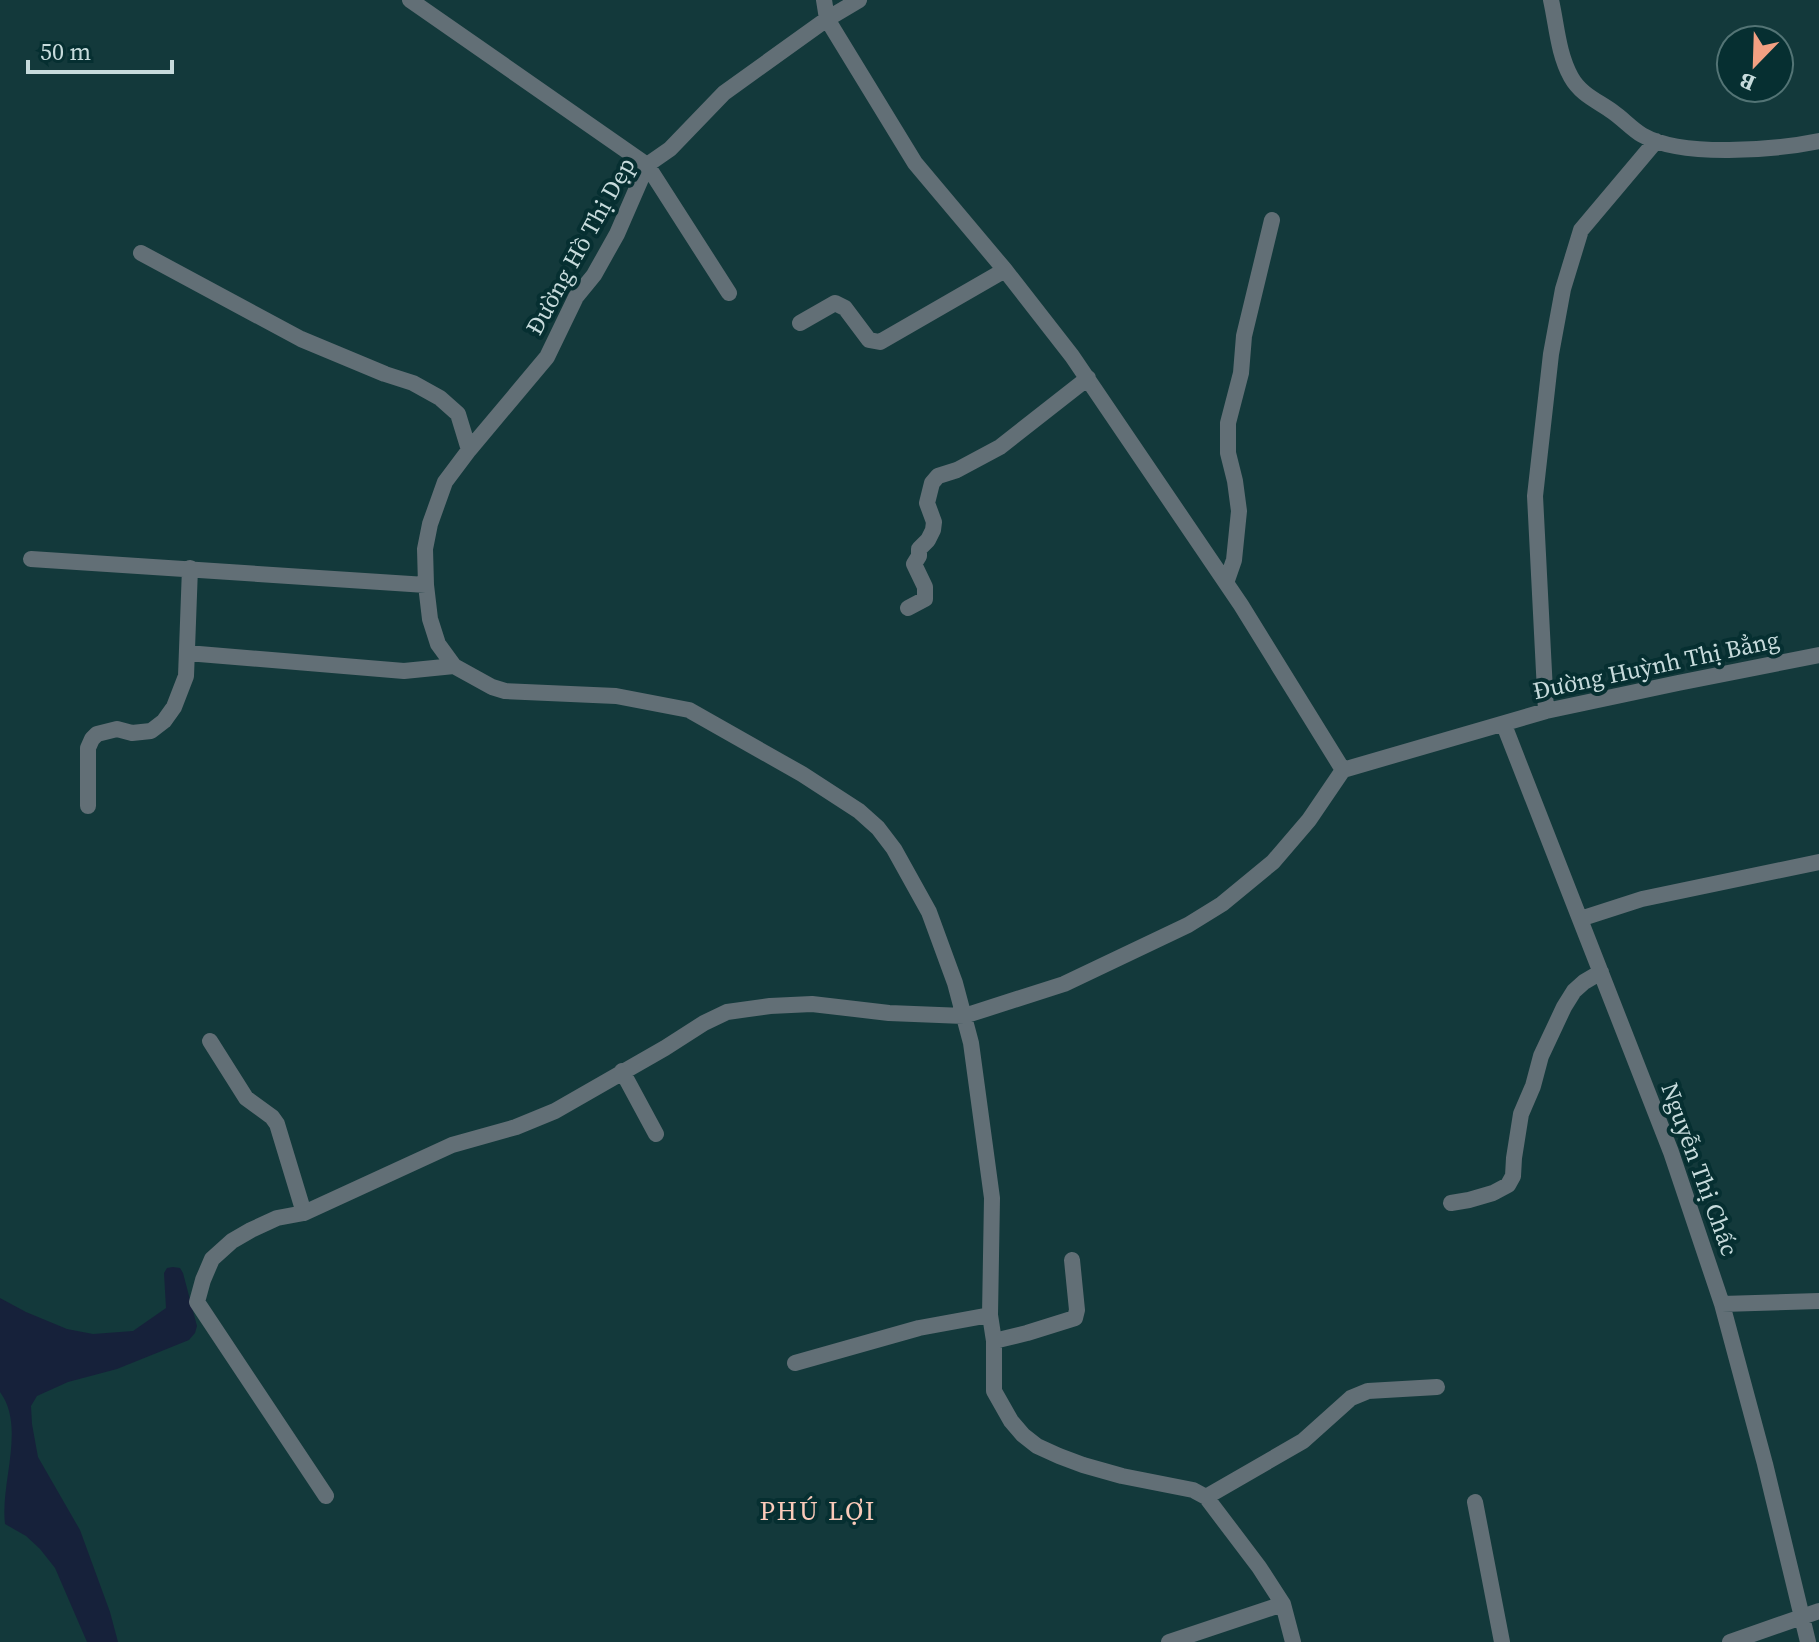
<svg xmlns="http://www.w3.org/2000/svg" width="1819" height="1642" viewBox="0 0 1819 1642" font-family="'Source Serif 4',serif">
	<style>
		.water { fill: #16213a }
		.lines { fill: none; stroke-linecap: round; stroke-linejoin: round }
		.street { stroke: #626f76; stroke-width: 16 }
		.labels { text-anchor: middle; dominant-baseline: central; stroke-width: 8; stroke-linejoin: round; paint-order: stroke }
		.street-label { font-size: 24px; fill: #c7dbdc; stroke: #062f31 }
		.neighbourhood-label { font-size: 26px; letter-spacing: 2px; fill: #fbcbba; stroke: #062f31 }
	</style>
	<rect width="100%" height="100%" fill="#13393b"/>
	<!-- water -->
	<path class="water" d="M 173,1267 L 180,1268 L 183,1273 L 197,1326 L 195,1333 L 189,1340 L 117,1369 L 68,1382 L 37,1396 L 31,1406 L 32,1424 L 38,1457 L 80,1530 L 110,1612 L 118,1642 L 87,1642 L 55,1568 L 40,1549 L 26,1536 L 5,1524 C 0,1483 26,1427 0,1392 L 0,1298 L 26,1312 L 67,1329 L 93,1334 L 133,1331 L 166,1308 L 164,1273 L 167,1268 Z"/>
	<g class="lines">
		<!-- street -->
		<path class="street" d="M 410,0 L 647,165 L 729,293
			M 824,0 L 827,19 L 915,163 L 1005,270 L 1072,356 L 1241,605 L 1343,770 L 1546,711 L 1678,683 L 1819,655
			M 1551,0 C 1557,27 1558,53 1571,77 C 1581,95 1598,101 1613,112 C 1623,119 1632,129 1642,135 C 1682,158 1775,150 1819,141
			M 141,253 L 301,339 L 385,374 L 413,383 L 440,398 L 458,414 L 469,450
			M 800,323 L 835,303 L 845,308 L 869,340 L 880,342 L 1005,270
			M 31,559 L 426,585
			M 1226,583 L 1234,560 L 1239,511 L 1235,481 L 1228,453 L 1228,423 L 1241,373 L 1244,336 L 1272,220
			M 908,608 L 925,599 L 925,587 L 914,564 L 919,556 L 919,549 L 928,540 L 933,530 L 934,522 L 927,503 L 932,483 L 938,476 L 957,470 L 1000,447 L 1088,378
			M 187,653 L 404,671 L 454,666 L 492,687 L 505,691 L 616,696 L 689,710 L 802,774 L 859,811 L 878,828 L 894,849 L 929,912 L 955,983 L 971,1043 L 992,1198 L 990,1315 L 994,1341 L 994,1391 L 1011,1421 L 1023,1435 L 1037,1446 L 1059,1456 L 1083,1465 L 1122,1476 L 1193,1490 L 1206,1497 L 1259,1567 L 1283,1604 L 1293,1642
			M 454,666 L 438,644 L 430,619 L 426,585 L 425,549 L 430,524 L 445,482 L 469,450 L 547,357 L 576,297 L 594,275 L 617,234 L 647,165 L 670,149 L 724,93 L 827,19 L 859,0
			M 1546,711 L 1535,496 L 1551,354 L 1563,289 L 1581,230 L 1656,141
			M 1504,725 L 1671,1152 L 1722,1304 L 1765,1464 L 1808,1642
			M 88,806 L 88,748 L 92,739 L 97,734 L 117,729 L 132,733 L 151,731 L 164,721 L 174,707 L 186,676 L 190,568
			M 1580,919 L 1642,899 L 1819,862
			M 210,1041 L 246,1098 L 272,1117 L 277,1124 L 304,1213
			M 622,1071 L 656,1134
			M 1451,1203 L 1469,1200 L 1493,1193 L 1508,1185 L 1513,1176 L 1514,1158 L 1521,1114 L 1533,1086 L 1541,1056 L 1564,1007 L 1574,991 L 1584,982 L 1601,972
			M 1722,1304 L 1819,1301
			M 994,1341 L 1027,1333 L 1075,1318 L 1077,1310 L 1072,1260
			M 795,1363 L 919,1328 L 990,1315
			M 326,1496 L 197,1302 L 203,1280 L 212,1259 L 232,1241 L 251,1230 L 277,1218 L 304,1213 L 452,1145 L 516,1127 L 555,1111 L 665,1048 L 704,1023 L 727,1012 L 770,1006 L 812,1004 L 889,1013 L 964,1016 L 1064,984 L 1188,925 L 1222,904 L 1273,862 L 1309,820 L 1343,770
			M 1206,1497 L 1303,1441 L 1351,1398 L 1368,1391 L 1437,1387
			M 1475,1502 L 1502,1642
			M 1169,1642 L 1283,1604
			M 1730,1642 L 1819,1611"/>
	</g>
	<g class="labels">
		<!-- street labels -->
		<g class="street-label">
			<text transform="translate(580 246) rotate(-61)">Đường Hồ Thị Dẹp</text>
			<text transform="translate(1656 665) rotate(-12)">Đường Huỳnh Thị Bẳng</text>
			<text transform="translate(1700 1169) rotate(70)">Nguyễn Thị Chấc</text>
		</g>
		<!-- neighbourhood labels -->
		<g class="neighbourhood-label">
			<text x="818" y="1511">PHÚ LỢI</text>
		</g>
	</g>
	<!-- north arrow -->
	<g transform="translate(1755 64) rotate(203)"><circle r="38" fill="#062f31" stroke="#537475" stroke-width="2"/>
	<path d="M0-6L14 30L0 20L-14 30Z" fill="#f3a082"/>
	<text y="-12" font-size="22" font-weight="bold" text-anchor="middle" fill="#c7dbdc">B</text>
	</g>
	<!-- scale -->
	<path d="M28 60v12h144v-12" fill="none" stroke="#c7dbdc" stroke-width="4"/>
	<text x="40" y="60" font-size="24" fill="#c7dbdc" stroke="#062f31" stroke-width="6" paint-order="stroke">50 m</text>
</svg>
